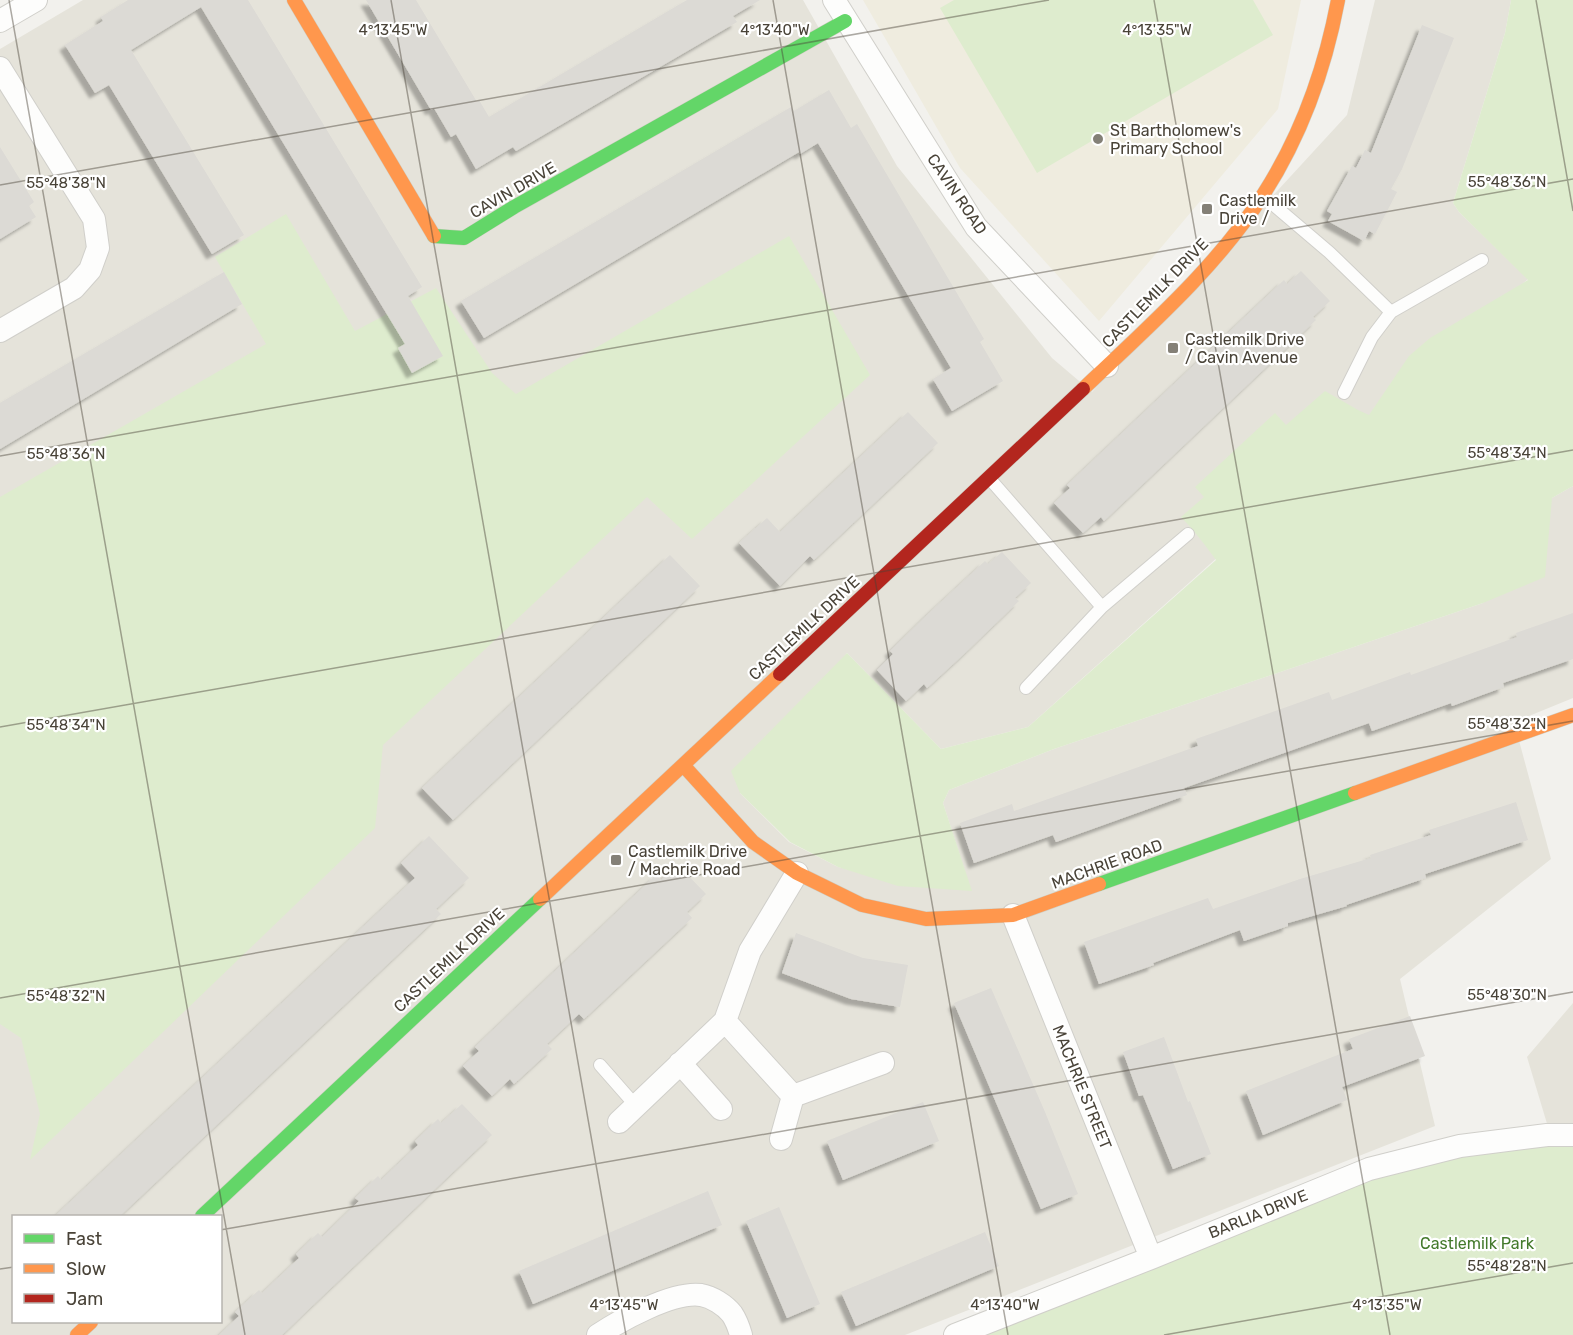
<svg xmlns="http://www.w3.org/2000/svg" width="1573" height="1335" viewBox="0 0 1573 1335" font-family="Rubik,sans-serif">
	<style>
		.residential { fill: #e5e3da; fill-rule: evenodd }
		.education { fill: #efecdf }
		.green { fill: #deecce }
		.building { fill: #dcdad5; filter: url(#shadow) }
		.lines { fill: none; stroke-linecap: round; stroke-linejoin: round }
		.lane-casing { stroke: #d0cfca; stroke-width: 14 }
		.street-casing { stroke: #d0cfca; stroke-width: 24 }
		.fast-casing { stroke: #d0cec4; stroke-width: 15 }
		.slow-casing { stroke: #d0cec4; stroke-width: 15 }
		.jam-casing { stroke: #d0cec4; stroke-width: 15 }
		.lane { stroke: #fdfdfc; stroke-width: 12 }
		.street { stroke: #fdfdfc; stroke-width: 22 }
		.fast { stroke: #63d668; stroke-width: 14 }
		.slow { stroke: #ff974d; stroke-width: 14 }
		.jam { stroke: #b3261e; stroke-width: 14 }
		.ticks { fill: none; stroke: #494338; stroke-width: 1.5; stroke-opacity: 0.45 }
		.poi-dot { fill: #848077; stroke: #fff; stroke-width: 2 }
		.labels { text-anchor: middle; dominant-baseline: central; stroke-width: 4.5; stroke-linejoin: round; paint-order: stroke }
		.poi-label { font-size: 16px; fill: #494338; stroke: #fff; text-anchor: start }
		.street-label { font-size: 16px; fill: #494338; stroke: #fff }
		.park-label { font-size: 16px; fill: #447a2c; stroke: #fff }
		.ticks-label { font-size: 15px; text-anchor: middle; fill: #494338; stroke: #fff; stroke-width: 4.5; stroke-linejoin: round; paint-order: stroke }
	</style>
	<defs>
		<filter id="shadow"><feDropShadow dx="-5.5" dy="5.5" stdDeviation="1.5" flood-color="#0004"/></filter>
	</defs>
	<rect width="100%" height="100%" fill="#f2f1ed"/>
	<!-- residential -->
	<path class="residential" d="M 83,0 L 803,0 L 897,166 L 1052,358 L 1092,392 L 1347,115 L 1375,0 L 1511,0 L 1505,33 L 1453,203 L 1459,212 L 1528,279 L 1028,727 L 941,749 L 847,653 L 740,793 L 789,842 L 838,867 L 971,890 L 943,803 L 949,790 L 1054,749 L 1483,603 L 1552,498 L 1573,486 L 1573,698 L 1514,722 L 1551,859 L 1400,979 L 1435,1126 L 905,1335 L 0,1335 L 0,49 ZM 14,1216 L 220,1216 L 220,1322 L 14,1322 Z
		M 1573,1003 L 1573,1127 L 1548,1127 L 1527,1057 Z"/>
	<!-- education -->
	<path class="education" d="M 863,0 L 1301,0 L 1278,109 L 1099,321 L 960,168 Z"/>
	<!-- green -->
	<path class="green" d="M 954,0 L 1253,0 L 1273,35 L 1037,173 L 940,8 Z
		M 1511,0 L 1573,0 L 1573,486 L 1552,498 L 1545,577 L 1483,603 L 1054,749 L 949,790 L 943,803 L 972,891 L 898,886 L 838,867 L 790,842 L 740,793 L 731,771 L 847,653 L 941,749 L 1028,727 L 1216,560 C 1205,545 1194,530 1181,517 L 1204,497 L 1195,487 L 1275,413 L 1286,425 L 1325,391 L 1358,410 L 1369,415 L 1409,356 L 1430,338 L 1528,280 L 1459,212 L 1453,203 L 1505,33 Z
		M 286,214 L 355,331 L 436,288 L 492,373 L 516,394 L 789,236 L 870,375 L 692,539 L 647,497 L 383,745 L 375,828 L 30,1160 L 40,1114 L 21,1038 L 0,1024 L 0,497 L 266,344 L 215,257 Z
		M 1573,1141 L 1573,1335 L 985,1335 L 1379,1174 L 1466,1151 Z"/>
	<!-- building -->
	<path class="building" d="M 128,0 L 248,0 L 422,287 L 408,296 L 443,356 L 412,373 L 398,348 L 405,344 L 201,7 L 131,50 L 244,235 L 212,254 L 109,85 L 95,93 L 65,45 L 103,21 L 101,17 Z
		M 366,0 L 416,0 L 477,102 L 479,100 L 489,117 L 687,0 L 760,0 L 733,16 L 737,22 L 516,151 L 513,147 L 476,169 L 456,134 L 451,137 L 434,108 L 431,110 Z
		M 1422,25 L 1454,38 L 1402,169 L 1391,189 L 1397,192 L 1375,234 L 1369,231 L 1364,241 L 1328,221 L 1332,214 L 1327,211 L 1352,166 L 1356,168 L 1365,150 L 1371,153 Z
		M 829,90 L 851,128 L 857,124 L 984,339 L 980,342 L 1003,381 L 952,411 L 933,379 L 951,368 L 818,143 L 800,154 L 799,152 L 484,338 L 461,301 L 791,107 L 794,111 Z
		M 0,147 L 34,202 L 29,206 L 36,217 L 0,239 Z
		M 1301,271 L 1330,301 L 1313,317 L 1316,320 L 1104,521 L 1101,517 L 1083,533 L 1054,503 L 1070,488 L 1067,485 L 1284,280 L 1287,284 Z
		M 224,272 L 242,304 L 0,449 L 0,403 Z
		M 908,412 L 938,443 L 814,560 L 810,556 L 780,586 L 739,543 L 767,518 L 780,532 Z
		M 1002,552 L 1031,583 L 1015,598 L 1019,601 L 963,655 L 927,688 L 924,684 L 906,701 L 877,670 L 893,654 L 890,651 L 929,613 L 985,561 L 988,564 Z
		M 670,555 L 700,586 L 453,820 L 422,788 Z
		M 1573,613 L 1573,659 L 1503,683 L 1504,687 L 1452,706 L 1451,703 L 1372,731 L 1369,723 L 1184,788 L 1187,795 L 1056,842 L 1053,835 L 974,863 L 960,823 L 1012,804 L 1014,811 L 1198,746 L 1196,739 L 1329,692 L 1332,700 L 1410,672 L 1411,675 L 1517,637 L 1516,633 Z
		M 1516,802 L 1528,840 L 1425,874 L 1426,878 L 1346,905 L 1347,906 L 1288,923 L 1288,926 L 1244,941 L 1240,930 L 1153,963 L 1154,965 L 1099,984 L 1084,942 L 1208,898 L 1213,909 L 1300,879 L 1371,858 L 1370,855 L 1431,835 L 1429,830 Z
		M 429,836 L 469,878 L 436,909 L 441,914 L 120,1216 L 55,1216 L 415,878 L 401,863 Z
		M 677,864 L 706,894 L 687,912 L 692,918 L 584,1019 L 579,1014 L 547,1044 L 552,1049 L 514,1084 L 510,1079 L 492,1096 L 463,1066 L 479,1051 L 475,1047 L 656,875 L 661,880 Z
		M 796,933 L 863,958 L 908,965 L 900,1007 L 851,999 L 782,973 Z
		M 991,988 L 1045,1112 L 1078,1194 L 1041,1209 L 954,1003 Z
		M 1410,1016 L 1425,1056 L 1342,1087 L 1347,1100 L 1263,1135 L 1246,1091 L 1353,1049 L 1349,1039 Z
		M 1164,1037 L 1188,1102 L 1190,1101 L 1211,1154 L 1173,1169 L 1143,1095 L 1139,1096 L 1123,1052 Z
		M 923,1102 L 939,1141 L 843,1180 L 827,1141 Z
		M 462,1104 L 492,1135 L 310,1308 L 282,1335 L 219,1335 L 239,1316 L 235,1312 L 259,1290 L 262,1293 L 299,1258 L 296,1254 L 318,1233 L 322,1237 L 359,1201 L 355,1198 L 378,1176 L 381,1180 L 418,1145 L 415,1141 L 438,1119 L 441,1123 Z
		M 708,1191 L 722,1225 L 533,1304 L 519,1271 Z
		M 779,1207 L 820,1304 L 787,1318 L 746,1221 Z
		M 985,1232 L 999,1266 L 856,1326 L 841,1292 Z"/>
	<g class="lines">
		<!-- lane casing -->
		<g class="lane-casing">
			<path id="lane" d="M 1263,196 L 1329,252 L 1391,312
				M 1344,393 L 1372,337 L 1391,312 L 1482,260
				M 989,478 L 1102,607
				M 1026,688 L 1102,607 L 1188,534
				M 600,1065 L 636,1106"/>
		</g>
		<!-- street casing -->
		<g class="street-casing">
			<path id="street" d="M 834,0 L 976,227 L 1107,366
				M 0,21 L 36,0
				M 0,68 L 94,219 L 98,248 L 90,270 L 74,288 L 0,331
				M 1013,915 L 1151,1258
				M 725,1021 L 793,1096
				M 680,1063 L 721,1109
				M 619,1122 L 725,1021 L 750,951 L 797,873
				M 781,1139 L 793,1096 L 883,1063
				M 598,1335 C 621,1320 673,1291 701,1295 C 712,1297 725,1305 732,1314 C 736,1320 739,1328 741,1335
				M 955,1335 L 1151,1258 L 1369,1169 L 1460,1146 L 1547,1135 L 1573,1135"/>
		</g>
		<!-- fast casing -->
		<g class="fast-casing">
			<path id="fast" d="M 434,236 L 464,238 L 514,207 L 845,21
				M 1099,884 L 1355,793
				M 202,1216 L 540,899"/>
		</g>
		<!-- slow casing -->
		<g class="slow-casing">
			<path id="slow" d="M 294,0 L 434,236
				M 1083,389 C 1146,329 1215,269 1263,195 C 1301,136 1325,69 1338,0
				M 683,765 L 753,842 L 797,873 L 862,905 L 926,919 L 1013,915 L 1099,884
				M 1355,793 L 1573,715
				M 540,899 L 780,674
				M 77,1335 L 91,1322"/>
		</g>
		<!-- jam casing -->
		<g class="jam-casing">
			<path id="jam" d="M 780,674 L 1083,389"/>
		</g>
		<!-- lane -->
		<use href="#lane" class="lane"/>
		<!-- street -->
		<use href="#street" class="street"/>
		<!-- fast -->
		<use href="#fast" class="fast"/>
		<!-- slow -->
		<use href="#slow" class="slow"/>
		<!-- jam -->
		<use href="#jam" class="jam"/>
	</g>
	<!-- ticks -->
	<path class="ticks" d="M 9,0 L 245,1335M 391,0 L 626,1335M 773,0 L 1008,1335M 1154,0 L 1390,1335M 1536,0 L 1573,211M 0,185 L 1049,0M 0,456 L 1573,179M 0,727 L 1573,450M 0,998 L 1573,721M 220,1230 L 1573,992M 0,1269 L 14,1267M 1164,1335 L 1573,1263"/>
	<!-- markers -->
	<g class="poi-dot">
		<circle cx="1098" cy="139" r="6"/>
		<rect x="1201" y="203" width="12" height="12" rx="3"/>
		<rect x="1167" y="342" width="12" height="12" rx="3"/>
		<rect x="610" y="854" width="12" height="12" rx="3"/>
	</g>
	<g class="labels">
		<!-- poi labels -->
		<g class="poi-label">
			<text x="1110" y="130">St Bartholomew's<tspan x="1110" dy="18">Primary School</tspan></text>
			<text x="1219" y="200">Castlemilk<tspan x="1219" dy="18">Drive /</tspan></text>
			<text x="1185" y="339">Castlemilk Drive<tspan x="1185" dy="18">/ Cavin Avenue</tspan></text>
			<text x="628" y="851">Castlemilk Drive<tspan x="628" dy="18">/ Machrie Road</tspan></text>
		</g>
		<!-- street labels -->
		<g class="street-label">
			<text transform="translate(513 190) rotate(-30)">CAVIN DRIVE</text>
			<text transform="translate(957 194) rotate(56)">CAVIN ROAD</text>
			<text transform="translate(1155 293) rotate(-46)">CASTLEMILK DRIVE</text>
			<text transform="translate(804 628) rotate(-43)">CASTLEMILK DRIVE</text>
			<text transform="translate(1107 864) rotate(-20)">MACHRIE ROAD</text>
			<text transform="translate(449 960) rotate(-43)">CASTLEMILK DRIVE</text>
			<text transform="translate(1082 1087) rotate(68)">MACHRIE STREET</text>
			<text transform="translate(1258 1214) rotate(-22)">BARLIA DRIVE</text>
		</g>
		<!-- park labels -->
		<g class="park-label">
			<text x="1477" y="1243">Castlemilk Park</text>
		</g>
	</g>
	<g class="ticks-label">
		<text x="393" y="35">4°13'45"W</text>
		<text x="775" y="35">4°13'40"W</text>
		<text x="1157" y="35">4°13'35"W</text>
		<text x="1507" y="187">55°48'36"N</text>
		<text x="66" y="188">55°48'38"N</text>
		<text x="1507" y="458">55°48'34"N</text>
		<text x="66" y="459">55°48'36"N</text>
		<text x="1507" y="729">55°48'32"N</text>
		<text x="66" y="730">55°48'34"N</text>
		<text x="1507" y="1000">55°48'30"N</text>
		<text x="66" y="1001">55°48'32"N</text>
		<text x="1507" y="1271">55°48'28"N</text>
		<text x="624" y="1310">4°13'45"W</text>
		<text x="1005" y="1310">4°13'40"W</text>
		<text x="1387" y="1310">4°13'35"W</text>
	</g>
	<!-- legend -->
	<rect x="12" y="1215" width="210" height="108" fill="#ffffff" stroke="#b6b4af" stroke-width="1.5"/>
	<rect x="24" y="1234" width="30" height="9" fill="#63d668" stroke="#b6b4af" stroke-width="1.5"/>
	<text x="66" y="1245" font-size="18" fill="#494338">Fast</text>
	<rect x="24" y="1264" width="30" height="9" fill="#ff974d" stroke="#b6b4af" stroke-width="1.5"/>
	<text x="66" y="1275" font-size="18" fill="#494338">Slow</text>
	<rect x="24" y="1294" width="30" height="9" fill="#b3261e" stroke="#b6b4af" stroke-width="1.5"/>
	<text x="66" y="1305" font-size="18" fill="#494338">Jam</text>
</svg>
